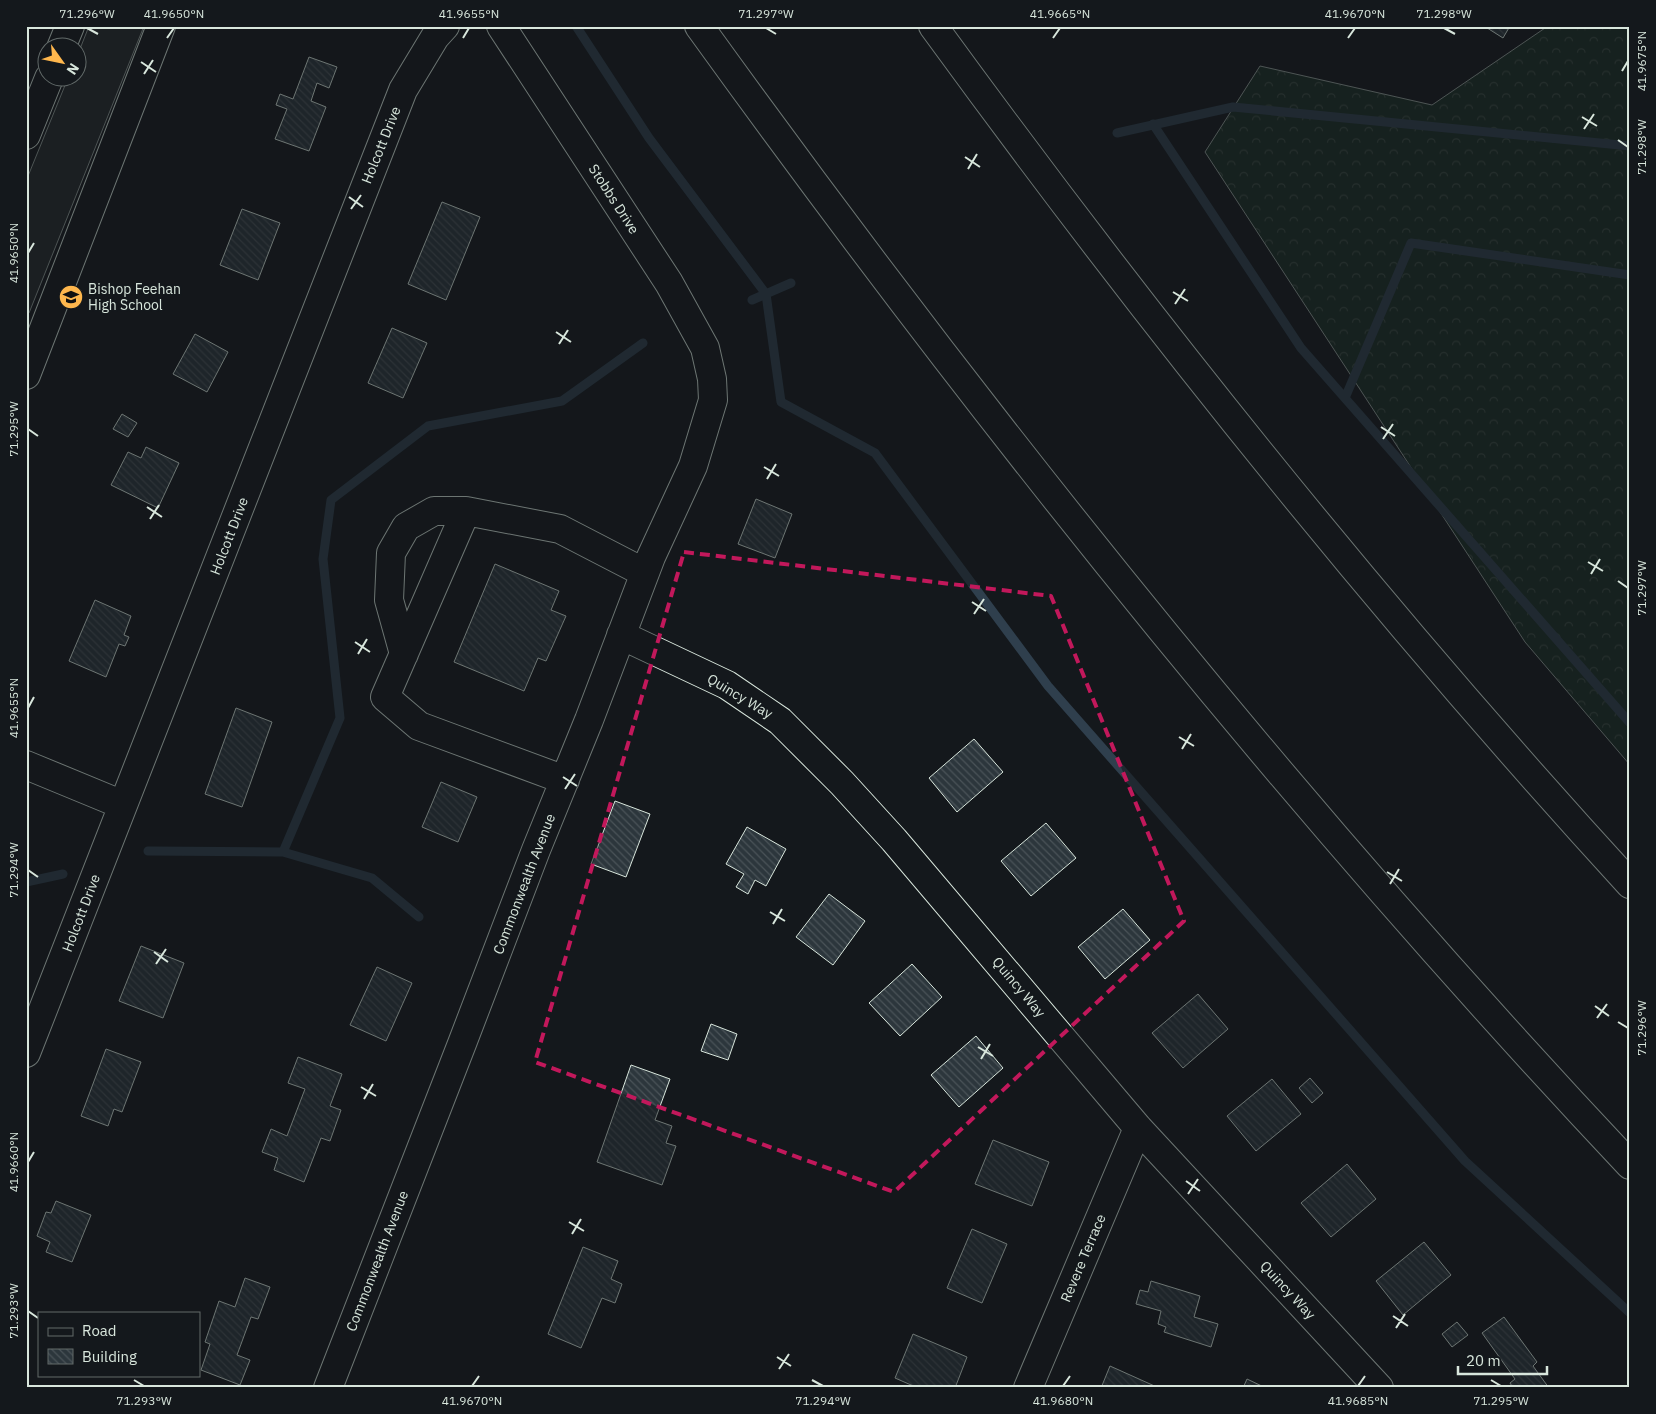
<svg xmlns="http://www.w3.org/2000/svg" width="1656" height="1414" viewBox="0 0 1656 1414" font-family="'IBM Plex Sans',sans-serif">
	<style>
		.forest { fill: url(#forest-crowns); stroke: #939e99 }
		.parking { fill: #24282b; stroke: #939e99 }
		.lines { fill: none; stroke-linecap: round; stroke-linejoin: round }
		.stream { stroke: #2f3f4d; stroke-width: 9 }
		.building { fill: url(#building-back-hatch); stroke: #d8e6dc }
		.minor-casing { stroke: #d8e6dc; stroke-width: 30 }
		.highway-casing { stroke: #d8e6dc; stroke-width: 30 }
		.minor { stroke: #14181c; stroke-width: 28 }
		.highway { stroke: #14181c; stroke-width: 28 }
		.marked { fill: none; stroke: #c2185b; stroke-width: 4; stroke-dasharray: 10 6; stroke-linejoin: round }
		.ticks { fill: none; stroke: #d8e6dc; stroke-width: 2 }
		.labels { text-anchor: middle; dominant-baseline: central; stroke-width: 4; stroke-linejoin: round; paint-order: stroke }
		.street-label { font-size: 14px; fill: #d8e6dc; stroke: #14181c }
		.poi-label { font-size: 14px; fill: #d8e6dc; stroke: #14181c; text-anchor: start }
		.neatline { fill: none; stroke: #d8e6dc; stroke-width: 2 }
		.ticks-label { font-size: 12px; text-anchor: middle; fill: #d8e6dc }
	</style>
	<defs>
		<pattern id="forest-crowns" width="20" height="18" patternUnits="userSpaceOnUse" patternTransform="scale(1.25)"><rect width="20" height="18" fill="#1a2d24"/><path d="M2 6a3 3 0 1 1 6 0M12 15a3 3 0 1 1 6 0" fill="none" stroke="#3b4b43"/></pattern>
		<pattern id="building-back-hatch" width="6" height="6" patternUnits="userSpaceOnUse" patternTransform="scale(1.25)"><rect width="6" height="6" fill="#2c363c"/><path d="M-1 5l2 2M0 0l6 6M5-1l2 2" fill="none" stroke="#4a5358"/></pattern>
	</defs>
	<rect width="100%" height="100%" fill="#14181c"/>
	<!-- forest -->
	<path class="forest" d="M 1548,26 L 1630,26 L 1630,765 L 1525,642 L 1205,152 L 1260,66 L 1432,105 Z"/>
	<!-- parking -->
	<path class="parking" d="M 89,26 L 144,26 L 29,313 L 26,312 L 26,181 L 68,78 L 78,78 L 78,54 Z"/>
	<g class="lines">
		<!-- stream -->
		<path class="stream" d="M 576,26 L 649,138 L 766,294 L 781,402 L 875,453 L 1048,686 L 1465,1161 L 1630,1313
			M 1153,124 L 1301,348 L 1630,723
			M 1117,133 L 1233,107 L 1630,146
			M 752,300 L 791,283
			M 1345,398 L 1411,243 L 1630,275
			M 148,851 L 283,852 L 340,718 L 323,559 L 331,500 L 428,426 L 562,401 L 643,343
			M 283,852 L 372,878 L 419,917
			M 26,882 L 63,874"/>
	</g>
	<!-- building -->
	<path class="building" d="M 1484,26 L 1510,26 L 1503,38 Z
		M 309,57 L 337,67 L 329,88 L 317,83 L 311,101 L 326,107 L 309,151 L 275,139 L 287,109 L 276,105 L 280,94 L 293,99 Z
		M 442,202 L 480,217 L 446,300 L 408,284 Z
		M 242,209 L 280,223 L 258,280 L 220,265 Z
		M 392,328 L 427,343 L 403,398 L 368,383 Z
		M 195,334 L 228,352 L 207,392 L 173,374 Z
		M 122,414 L 137,423 L 128,437 L 113,429 Z
		M 146,447 L 179,463 L 158,508 L 111,485 L 128,452 L 141,458 Z
		M 756,499 L 792,514 L 775,558 L 738,544 Z
		M 495,564 L 559,591 L 551,610 L 566,616 L 546,661 L 538,658 L 524,691 L 454,662 Z
		M 95,600 L 131,616 L 124,635 L 129,637 L 125,646 L 119,644 L 106,677 L 69,661 Z
		M 236,708 L 272,722 L 242,807 L 205,794 Z
		M 974,739 L 1003,772 L 957,812 L 929,778 Z
		M 441,782 L 477,797 L 458,842 L 422,827 Z
		M 615,801 L 650,814 L 626,877 L 591,864 Z
		M 1046,823 L 1076,858 L 1031,896 L 1001,861 Z
		M 747,827 L 786,849 L 766,886 L 755,880 L 748,894 L 736,887 L 744,874 L 726,864 Z
		M 829,894 L 865,921 L 833,965 L 796,937 Z
		M 1123,909 L 1150,940 L 1105,979 L 1078,947 Z
		M 141,946 L 184,963 L 163,1018 L 119,1001 Z
		M 912,964 L 942,997 L 900,1036 L 869,1003 Z
		M 377,967 L 412,983 L 386,1041 L 350,1025 Z
		M 1198,994 L 1228,1029 L 1183,1068 L 1152,1033 Z
		M 711,1024 L 737,1034 L 728,1060 L 701,1051 Z
		M 976,1036 L 1003,1068 L 959,1107 L 931,1075 Z
		M 106,1049 L 141,1062 L 122,1112 L 114,1109 L 108,1126 L 81,1116 Z
		M 298,1057 L 342,1074 L 330,1106 L 341,1110 L 330,1141 L 321,1138 L 304,1182 L 274,1170 L 278,1158 L 262,1152 L 271,1129 L 287,1136 L 305,1089 L 288,1083 Z
		M 631,1065 L 670,1079 L 655,1120 L 672,1126 L 666,1143 L 676,1146 L 662,1185 L 597,1162 Z
		M 1310,1078 L 1323,1093 L 1312,1103 L 1299,1088 Z
		M 1272,1079 L 1301,1114 L 1256,1151 L 1227,1116 Z
		M 993,1140 L 1049,1162 L 1032,1206 L 975,1184 Z
		M 1347,1164 L 1376,1199 L 1331,1237 L 1301,1203 Z
		M 56,1201 L 91,1215 L 72,1262 L 46,1252 L 50,1242 L 37,1236 L 46,1212 L 51,1213 Z
		M 972,1229 L 1007,1244 L 982,1303 L 947,1288 Z
		M 1424,1242 L 1451,1275 L 1403,1315 L 1376,1281 Z
		M 583,1247 L 618,1261 L 611,1279 L 622,1284 L 615,1303 L 602,1298 L 581,1348 L 548,1334 Z
		M 245,1278 L 270,1287 L 258,1319 L 251,1317 L 237,1355 L 250,1360 L 240,1385 L 201,1370 L 210,1344 L 205,1342 L 219,1301 L 235,1307 Z
		M 1151,1281 L 1200,1296 L 1194,1317 L 1218,1324 L 1211,1347 L 1164,1332 L 1166,1327 L 1158,1324 L 1161,1311 L 1136,1304 L 1140,1290 L 1148,1292 Z
		M 1504,1317 L 1537,1362 L 1533,1366 L 1549,1388 L 1513,1388 L 1510,1383 L 1515,1379 L 1482,1333 Z
		M 1457,1322 L 1468,1335 L 1452,1347 L 1442,1334 Z
		M 913,1334 L 967,1357 L 955,1388 L 918,1388 L 895,1378 Z
		M 1110,1366 L 1159,1388 L 1101,1388 Z
		M 1247,1379 L 1266,1388 L 1243,1388 Z"/>
	<g class="lines">
		<!-- minor casing -->
		<g class="minor-casing">
			<path id="minor" d="M 61,48 L 70,26
				M 26,135 L 49,78
				M 26,375 L 161,26
				M 621,635 L 727,685 L 780,721 L 842,783 L 894,840 L 1138,1128 L 1379,1388
				M 404,654 L 389,600 L 391,553 L 406,527 L 434,511 L 466,511
				M 26,765 L 123,805
				M 565,780 L 419,726 L 385,697 L 466,511 L 560,529 L 645,573
				M 26,1053 L 403,90 L 435,37 L 445,26
				M 328,1388 L 463,1041 L 536,850 L 589,720 L 651,557 L 693,466 L 713,400 L 712,379 L 705,348 L 669,283 L 501,26
				M 1028,1388 L 1138,1128"/>
		</g>
		<!-- highway casing -->
		<g class="highway-casing">
			<path id="highway" d="M 699,26 C 986,424 1293,807 1630,1165
				M 933,26 C 1150,324 1381,612 1630,884"/>
		</g>
		<!-- minor -->
		<use href="#minor" class="minor"/>
		<!-- highway -->
		<use href="#highway" class="highway"/>
	</g>
	<!-- marked area -->
	<path d="M0 0H1656V1414H0ZM 684,552 L 1051,596 L 1184,921 L 894,1192 L 535,1062 Z" fill="#14181c" fill-opacity=".55" fill-rule="evenodd"/>
	<path class="marked" d="M 684,552 L 1051,596 L 1184,921 L 894,1192 L 535,1062 Z"/>
	<!-- ticks -->
	<path class="ticks" d="M 87,28 L 98,34M 766,28 L 776,34M 1444,28 L 1455,34M 167,38 L 174,28M 463,38 L 469,28M 1053,38 L 1060,28M 1348,38 L 1355,28M 141,62 L 156,72M 1622,71 L 1628,61M 144,74 L 153,60M 1582,117 L 1597,126M 1584,129 L 1594,114M 1618,140 L 1628,147M 965,157 L 980,167M 968,169 L 977,154M 349,197 L 363,207M 351,209 L 361,195M 28,253 L 34,243M 1173,292 L 1188,301M 1175,304 L 1185,289M 556,332 L 571,342M 559,344 L 568,330M 1381,427 L 1395,436M 28,429 L 38,436M 1383,439 L 1393,424M 764,467 L 779,476M 767,479 L 776,464M 147,507 L 162,517M 150,519 L 159,505M 1588,562 L 1603,571M 1591,574 L 1600,559M 1618,581 L 1628,588M 972,602 L 986,611M 974,614 L 984,599M 355,642 L 370,652M 358,654 L 367,639M 28,708 L 34,697M 1179,737 L 1194,746M 1182,749 L 1191,734M 563,777 L 577,786M 565,789 L 575,774M 28,870 L 38,877M 1387,872 L 1402,881M 1390,884 L 1399,869M 770,912 L 785,921M 773,924 L 782,909M 154,952 L 168,962M 156,964 L 166,949M 1595,1006 L 1609,1016M 1597,1018 L 1607,1004M 1618,1022 L 1628,1028M 978,1047 L 993,1056M 981,1059 L 990,1044M 361,1087 L 376,1096M 364,1099 L 373,1084M 28,1162 L 34,1152M 1186,1181 L 1200,1191M 1188,1194 L 1198,1179M 569,1222 L 584,1231M 572,1234 L 581,1219M 28,1311 L 38,1318M 1393,1316 L 1408,1326M 1396,1328 L 1405,1314M 777,1357 L 791,1366M 779,1369 L 789,1354M 134,1380 L 144,1386M 812,1380 L 823,1386M 1491,1380 L 1501,1386M 472,1386 L 479,1376M 1063,1386 L 1070,1376M 1358,1386 L 1365,1376"/>
	<!-- icons -->
	<defs>
		<g id="school-disc" transform="scale(1.25)"><circle r="9.5" fill="#ffb74d" stroke="#14181c"/><path d="M0-5L7-2L0 1L-7-2ZM-4 1L0 2.5L4 1V4Q0 6-4 4Z" fill="#111"/></g>
	</defs>
	<g fill-rule="evenodd">
		<use href="#school-disc" x="71" y="297"/>
	</g>
	<g class="labels">
		<!-- street labels -->
		<g class="street-label">
			<text transform="translate(381 145) rotate(-68)">Holcott Drive</text>
			<text transform="translate(614 199) rotate(57)">Stobbs Drive</text>
			<text transform="translate(229 536) rotate(-69)">Holcott Drive</text>
			<text transform="translate(740 696) rotate(31)">Quincy Way</text>
			<text transform="translate(524 884) rotate(-69)">Commonwealth Avenue</text>
			<text transform="translate(81 913) rotate(-69)">Holcott Drive</text>
			<text transform="translate(1019 987) rotate(50)">Quincy Way</text>
			<text transform="translate(1083 1258) rotate(-67)">Revere Terrace</text>
			<text transform="translate(377 1261) rotate(-69)">Commonwealth Avenue</text>
			<text transform="translate(1288 1290) rotate(47)">Quincy Way</text>
		</g>
		<!-- poi labels -->
		<g class="poi-label">
			<text x="88" y="289">Bishop Feehan<tspan x="88" dy="16">High School</tspan></text>
		</g>
	</g>
	<!-- border -->
	<rect width="1656" height="1414" fill="none" stroke="#14181c" stroke-width="55"/>
	<!-- legend -->
	<rect x="38" y="1312" width="162" height="65" fill="#14181c" stroke="#626a69"/>
	<rect x="48" y="1328" width="25" height="8" fill="#14181c" stroke="#626a69"/>
	<text x="82" y="1336" font-size="15" fill="#d8e6dc">Road</text>
	<rect x="48" y="1349" width="25" height="15" fill="url(#building-back-hatch)" stroke="#626a69"/>
	<text x="82" y="1362" font-size="15" fill="#d8e6dc">Building</text>
	<!-- north arrow -->
	<g transform="translate(62 62) rotate(123)"><circle r="24" fill="#14181c" stroke="#626a69"/>
	<path d="M0-4L9 19L0 12L-9 19Z" fill="#ffb74d"/>
	<text y="-8" font-size="14" font-weight="bold" text-anchor="middle" fill="#d8e6dc">N</text>
	</g>
	<!-- scale -->
	<path d="M1458 1366v8h89v-8" fill="none" stroke="#d8e6dc" stroke-width="2.5"/>
	<text x="1466" y="1366" font-size="15" fill="#d8e6dc" stroke="#14181c" stroke-width="4" paint-order="stroke">20 m</text>
	<rect x="28" y="28" width="1600" height="1358" class="neatline"/>
	<g class="ticks-label">
		<text x="87" y="18">71.296°W</text>
		<text x="174" y="18">41.9650°N</text>
		<text x="469" y="18">41.9655°N</text>
		<text x="766" y="18">71.297°W</text>
		<text x="1060" y="18">41.9665°N</text>
		<text x="1355" y="18">41.9670°N</text>
		<text x="1444" y="18">71.298°W</text>
		<text transform="translate(1642 61) rotate(-90)" y="4">41.9675°N</text>
		<text transform="translate(1642 147) rotate(-90)" y="4">71.298°W</text>
		<text transform="translate(14 253) rotate(-90)" y="4">41.9650°N</text>
		<text transform="translate(14 429) rotate(-90)" y="4">71.295°W</text>
		<text transform="translate(1642 588) rotate(-90)" y="4">71.297°W</text>
		<text transform="translate(14 708) rotate(-90)" y="4">41.9655°N</text>
		<text transform="translate(14 870) rotate(-90)" y="4">71.294°W</text>
		<text transform="translate(1642 1028) rotate(-90)" y="4">71.296°W</text>
		<text transform="translate(14 1162) rotate(-90)" y="4">41.9660°N</text>
		<text transform="translate(14 1311) rotate(-90)" y="4">71.293°W</text>
		<text x="144" y="1405">71.293°W</text>
		<text x="472" y="1405">41.9670°N</text>
		<text x="823" y="1405">71.294°W</text>
		<text x="1063" y="1405">41.9680°N</text>
		<text x="1358" y="1405">41.9685°N</text>
		<text x="1501" y="1405">71.295°W</text>
	</g>
</svg>
